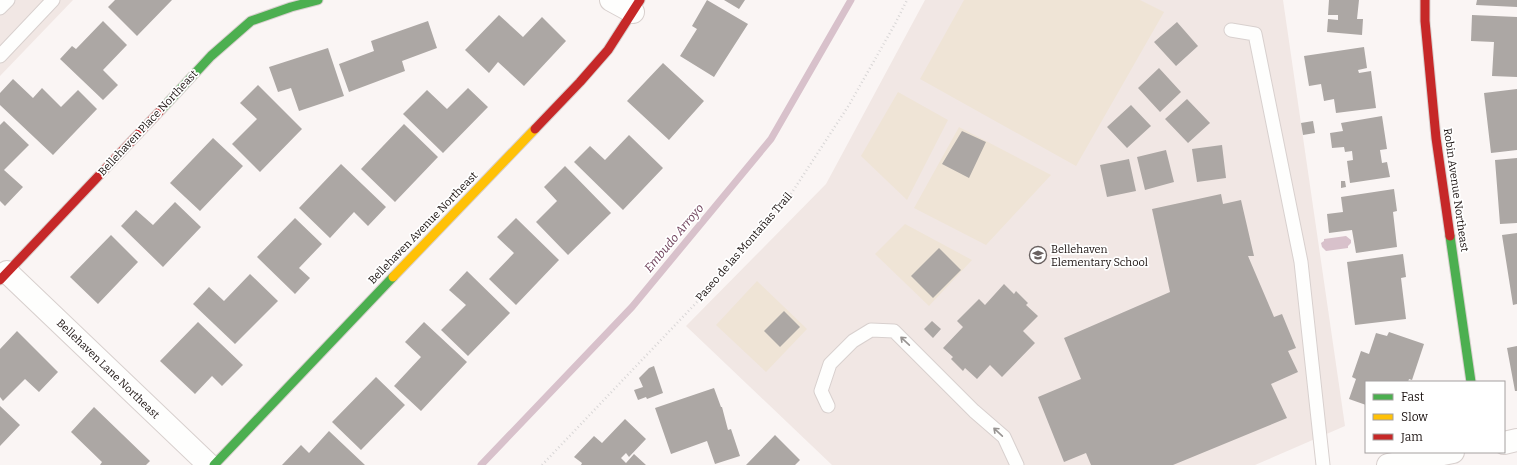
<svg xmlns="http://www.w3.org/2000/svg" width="1517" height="465" viewBox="0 0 1517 465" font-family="Bitter,serif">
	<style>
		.built { fill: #f1e7e4 }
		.green { fill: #efe4d6 }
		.water { fill: #d8c1cb }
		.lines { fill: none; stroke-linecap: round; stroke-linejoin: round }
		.stream { stroke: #d8c1cb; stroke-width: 7 }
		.building { fill: #aca7a4 }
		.lane-casing { stroke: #d8d0ce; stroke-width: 15 }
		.street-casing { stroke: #d8d0ce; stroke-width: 24 }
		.fast-casing { stroke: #d8d0ce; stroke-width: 11 }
		.slow-casing { stroke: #d8d0ce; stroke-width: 11 }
		.jam-casing { stroke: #d8d0ce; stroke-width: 11 }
		.path { stroke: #d8d6d6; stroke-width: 2.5; stroke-dasharray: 1 3; stroke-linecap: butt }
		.lane { stroke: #fefefd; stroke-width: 13 }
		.street { stroke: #fefefd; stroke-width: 22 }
		.fast { stroke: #4caf50; stroke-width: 9 }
		.slow { stroke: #ffc107; stroke-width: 9 }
		.jam { stroke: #c62828; stroke-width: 9 }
		.oneway { stroke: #989492 }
		.labels { text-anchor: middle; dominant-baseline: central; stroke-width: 3.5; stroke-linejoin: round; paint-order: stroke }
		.street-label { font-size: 11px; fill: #1b1210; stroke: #fff }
		.poi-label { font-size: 11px; fill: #1b1210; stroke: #fff; text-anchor: start }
		.water-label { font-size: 12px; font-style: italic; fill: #6f425b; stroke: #fff }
	</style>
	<rect width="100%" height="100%" fill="#faf5f4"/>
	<!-- built -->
	<path class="built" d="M 0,0 L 73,0 L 0,76 Z
		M 925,0 L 1283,0 L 1345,426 L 1255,465 L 832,465 L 686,326 L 826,184 Z"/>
	<!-- green -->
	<path class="green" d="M 964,0 L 1140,0 L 1164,12 L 1076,166 L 920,79 Z
		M 898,92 L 948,120 L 907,200 L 861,156 Z
		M 959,127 L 1051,175 L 986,245 L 914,208 Z
		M 905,224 L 972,260 L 929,306 L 875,254 Z
		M 757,281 L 807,329 L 766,372 L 716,325 Z"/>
	<!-- water -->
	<path class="water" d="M 1346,236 L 1351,240 L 1351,243 L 1348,246 L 1348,248 L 1326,251 L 1322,247 L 1321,243 L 1324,241 L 1324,239 Z"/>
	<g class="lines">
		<!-- stream -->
		<path class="stream" d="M 481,465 L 632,307 L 771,139 L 851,0"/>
	</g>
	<!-- building -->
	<path class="building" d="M 115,0 L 172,0 L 137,36 L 108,7 Z
		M 707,0 L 748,24 L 714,77 L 680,56 L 697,29 L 692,26 Z
		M 724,0 L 745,0 L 739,9 Z
		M 1329,0 L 1359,0 L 1357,19 L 1363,19 L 1362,35 L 1327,32 L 1328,19 L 1338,20 L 1338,15 L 1328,15 Z
		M 1477,0 L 1517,0 L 1517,7 L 1476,5 Z
		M 499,15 L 523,37 L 542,17 L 566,41 L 524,86 L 498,62 L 489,73 L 465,50 Z
		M 1472,15 L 1517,17 L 1517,77 L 1492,76 L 1494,42 L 1471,41 Z
		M 103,21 L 127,45 L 103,70 L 118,85 L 103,100 L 60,59 L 72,46 L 76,49 Z
		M 428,21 L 437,48 L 402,61 L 405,71 L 349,92 L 339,64 L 374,51 L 371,41 Z
		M 1177,22 L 1198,46 L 1176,66 L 1154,42 Z
		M 1364,47 L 1367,68 L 1358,70 L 1359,73 L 1371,71 L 1376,108 L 1336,113 L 1334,99 L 1324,101 L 1321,84 L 1309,86 L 1304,56 Z
		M 328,48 L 344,96 L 299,111 L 291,88 L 278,92 L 269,67 Z
		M 663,63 L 704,101 L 669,140 L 627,101 Z
		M 1159,68 L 1181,92 L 1160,112 L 1138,88 Z
		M 13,79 L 33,98 L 42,88 L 61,107 L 78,90 L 97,109 L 53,155 L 0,105 L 0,93 Z
		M 258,85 L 302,129 L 260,172 L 232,144 L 257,119 L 240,103 Z
		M 468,88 L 488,107 L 443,153 L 403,114 L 427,90 L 447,109 Z
		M 1517,89 L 1517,150 L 1491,153 L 1484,93 Z
		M 1187,99 L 1210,123 L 1188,143 L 1165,119 Z
		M 1131,105 L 1151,126 L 1127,148 L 1107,127 Z
		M 1382,116 L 1387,149 L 1380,150 L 1382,163 L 1387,162 L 1390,177 L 1350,183 L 1347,161 L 1353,160 L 1352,151 L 1345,152 L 1344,147 L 1332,148 L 1330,133 L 1343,131 L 1341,123 Z
		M 4,121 L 29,145 L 4,170 L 23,187 L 5,206 L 0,201 L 0,125 Z
		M 1313,121 L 1315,133 L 1303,135 L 1301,123 Z
		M 404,124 L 438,157 L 395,202 L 361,169 Z
		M 962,131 L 986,142 L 969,178 L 942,164 Z
		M 629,135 L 663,168 L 623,210 L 574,162 L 590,146 L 605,160 Z
		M 213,138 L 243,166 L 200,211 L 170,183 Z
		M 1222,145 L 1226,178 L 1197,182 L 1192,149 Z
		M 1166,150 L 1174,182 L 1145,190 L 1137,157 Z
		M 1517,158 L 1517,223 L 1500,224 L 1495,160 Z
		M 1129,159 L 1136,191 L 1107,197 L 1100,165 Z
		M 341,164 L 386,207 L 368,226 L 354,212 L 330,238 L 299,208 Z
		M 565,166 L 611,213 L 568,255 L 536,222 L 557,201 L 544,187 Z
		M 1341,181 L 1345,181 L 1346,187 L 1341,188 Z
		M 1394,189 L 1397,211 L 1393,212 L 1397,247 L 1356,253 L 1352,230 L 1329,233 L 1327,214 L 1343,212 L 1341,197 Z
		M 1221,194 L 1223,204 L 1241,200 L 1254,256 L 1248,256 L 1274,317 L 1282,314 L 1296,348 L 1288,351 L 1298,372 L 1271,384 L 1287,418 L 1173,465 L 1091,465 L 1086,453 L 1064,462 L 1038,397 L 1081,379 L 1064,338 L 1170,292 L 1152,209 Z
		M 175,202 L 201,227 L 163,267 L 121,226 L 136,210 L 153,225 Z
		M 295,218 L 322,244 L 299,268 L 310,278 L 295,294 L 257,257 Z
		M 516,218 L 559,260 L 516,305 L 489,279 L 514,253 L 497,237 Z
		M 1517,233 L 1517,304 L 1513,305 L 1502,235 Z
		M 111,235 L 138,262 L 98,304 L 70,277 Z
		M 939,248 L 961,270 L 933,298 L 911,276 Z
		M 1403,254 L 1406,277 L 1401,278 L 1406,319 L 1355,325 L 1347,262 Z
		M 467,271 L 510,313 L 468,356 L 441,330 L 466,305 L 449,290 Z
		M 250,274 L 278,301 L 235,344 L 193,304 L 209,287 L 224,301 Z
		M 1004,284 L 1014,294 L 1016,291 L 1028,303 L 1026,305 L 1038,316 L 1023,331 L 1035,343 L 1002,377 L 990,365 L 977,379 L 965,368 L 963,371 L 951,359 L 953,357 L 943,348 L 963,327 L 957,321 L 979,299 L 985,305 Z
		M 784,311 L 800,327 L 780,347 L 764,331 Z
		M 932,321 L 941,329 L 933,338 L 924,329 Z
		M 198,322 L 243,365 L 222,386 L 212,376 L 195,394 L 160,361 Z
		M 424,322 L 467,362 L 421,411 L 394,386 L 421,357 L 405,342 Z
		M 17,331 L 58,372 L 39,392 L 25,379 L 3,401 L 0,397 L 0,349 Z
		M 1389,332 L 1424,344 L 1412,380 L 1409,379 L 1408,382 L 1366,382 L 1366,405 L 1349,399 L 1356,379 L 1352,377 L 1361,351 L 1369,354 L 1376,333 L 1387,336 Z
		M 1517,346 L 1517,391 L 1515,391 L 1507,348 Z
		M 654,366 L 663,393 L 647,399 L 646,397 L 638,400 L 634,390 L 643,387 L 639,378 L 649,368 Z
		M 376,377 L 405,405 L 361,450 L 332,422 Z
		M 714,388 L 721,407 L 722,407 L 728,430 L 731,429 L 740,456 L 715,464 L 707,441 L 671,454 L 655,408 Z
		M 0,406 L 20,425 L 0,446 Z
		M 94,407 L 150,461 L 146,465 L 100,465 L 102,462 L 71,432 Z
		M 625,419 L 646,439 L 629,457 L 626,453 L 621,458 L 626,463 L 634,454 L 646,465 L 581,465 L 582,463 L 574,457 L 594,436 L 602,443 Z
		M 329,431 L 365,465 L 282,465 L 301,445 L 309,453 Z
		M 775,435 L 800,460 L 795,465 L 746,465 Z"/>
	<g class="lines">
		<!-- lane casing -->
		<g class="lane-casing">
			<path id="lane" d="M 0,8 L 8,0
				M 1231,30 L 1255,34 L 1301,262 L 1323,465
				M 0,56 L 53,0
				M 828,406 L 821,391 L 830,364 L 853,341 L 871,330 L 894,331 L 974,411 L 1004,437 L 1017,465"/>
		</g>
		<!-- street casing -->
		<g class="street-casing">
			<path id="street" d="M 611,0 L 633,12
				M 7,272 L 209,465
				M 1504,443 L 1517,440
				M 1388,465 L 1453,452"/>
		</g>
		<!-- fast casing -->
		<g class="fast-casing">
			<path id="fast" d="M 161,110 L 211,56 L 251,21 L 291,7 L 318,0
				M 1450,236 L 1471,382
				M 214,465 L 393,277"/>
		</g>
		<!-- slow casing -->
		<g class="slow-casing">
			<path id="slow" d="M 393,277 L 535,129"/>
		</g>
		<!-- jam casing -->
		<g class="jam-casing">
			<path id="jam" d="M 1425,0 L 1425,21 L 1436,138 L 1450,236
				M 535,129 L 580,82 L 608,50 L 640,0
				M 0,280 L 161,110"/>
		</g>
		<!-- path -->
		<path class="path" d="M 542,465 L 718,280 L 789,197 L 849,105 L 895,24 L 907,0"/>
		<!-- lane -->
		<use href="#lane" class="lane"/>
		<!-- street -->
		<use href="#street" class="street"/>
		<!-- fast -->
		<use href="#fast" class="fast"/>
		<!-- slow -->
		<use href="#slow" class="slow"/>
		<!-- jam -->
		<use href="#jam" class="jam"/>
	</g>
	<!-- one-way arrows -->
	<defs><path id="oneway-shaft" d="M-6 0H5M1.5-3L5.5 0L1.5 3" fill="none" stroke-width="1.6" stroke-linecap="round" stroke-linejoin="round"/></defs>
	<g class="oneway">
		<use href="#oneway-shaft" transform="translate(905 341) rotate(-137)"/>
		<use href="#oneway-shaft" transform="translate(998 432) rotate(-137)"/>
	</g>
	<!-- icons -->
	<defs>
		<g id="school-ring" transform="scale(0.9)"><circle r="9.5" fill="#fff" stroke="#696160" stroke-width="1.5"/><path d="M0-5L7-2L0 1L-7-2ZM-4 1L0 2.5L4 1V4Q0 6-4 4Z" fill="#696160"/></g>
	</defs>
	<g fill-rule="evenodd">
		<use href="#school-ring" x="1038" y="255"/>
	</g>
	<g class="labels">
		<!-- street labels -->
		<g class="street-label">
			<text transform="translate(148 123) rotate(-47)">Bellehaven Place Northeast</text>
			<text transform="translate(1456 190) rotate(82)">Robin Avenue Northeast</text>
			<text transform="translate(423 228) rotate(-46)">Bellehaven Avenue Northeast</text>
			<text transform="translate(744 247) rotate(-49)">Paseo de las Montañas Trail</text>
			<text transform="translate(108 369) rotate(44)">Bellehaven Lane Northeast</text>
		</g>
		<!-- poi labels -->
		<g class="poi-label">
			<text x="1051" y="249">Bellehaven<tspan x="1051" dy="13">Elementary School</tspan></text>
		</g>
		<!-- water labels -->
		<g class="water-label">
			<text transform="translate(674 238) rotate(-50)">Embudo Arroyo</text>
		</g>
	</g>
	<!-- legend -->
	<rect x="1365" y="381" width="140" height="72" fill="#ffffff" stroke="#a4a09f"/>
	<rect x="1373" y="394" width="20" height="6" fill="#4caf50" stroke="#a4a09f"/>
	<text x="1401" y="401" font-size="12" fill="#1b1210">Fast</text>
	<rect x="1373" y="414" width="20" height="6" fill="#ffc107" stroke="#a4a09f"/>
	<text x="1401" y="421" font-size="12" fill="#1b1210">Slow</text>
	<rect x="1373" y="434" width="20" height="6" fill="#c62828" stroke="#a4a09f"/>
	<text x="1401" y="441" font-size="12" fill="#1b1210">Jam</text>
</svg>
